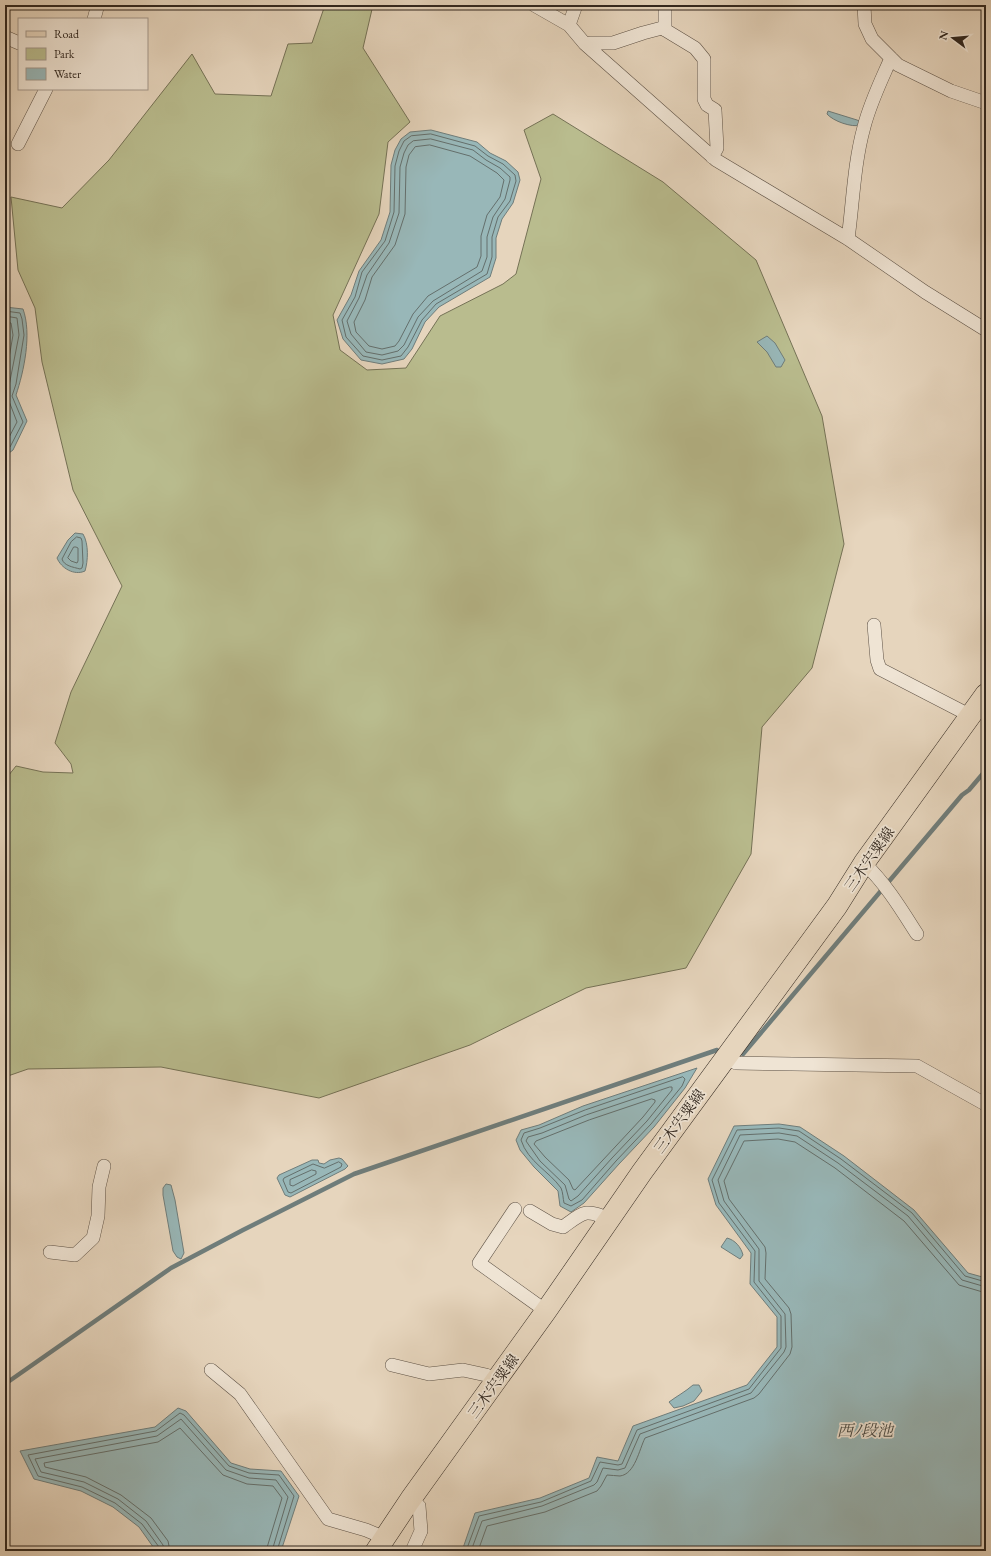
<svg xmlns="http://www.w3.org/2000/svg" width="991" height="1556" viewBox="0 0 991 1556" font-family="'EB Garamond','Noto Serif JP',serif">
	<style>
		.green { fill: #b9bc8e; stroke: #757256 }
		.water { fill: #98b7b8; stroke: #6f7d7b }
		.lines { fill: none; stroke-linecap: round; stroke-linejoin: round }
		.shore { stroke: #646f6c; stroke-width: 1 }
		.stream { stroke: #6f7d7b; stroke-width: 4.5 }
		.street-casing { stroke: #5e5246; stroke-width: 14 }
		.primary-casing { stroke: #31271f; stroke-width: 22 }
		.street { stroke: #efe4d4; stroke-width: 13 }
		.primary { stroke: #e6d5bd; stroke-width: 21 }
		.labels { text-anchor: middle; dominant-baseline: central; stroke-width: 3.5; stroke-linejoin: round; paint-order: stroke }
		.street-label { font-size: 15px; fill: #31271f; stroke: #efe4d4 }
		.water-label { font-size: 16px; font-style: italic; fill: #4b4b45; stroke: #efe4d4 }
	</style>
	<rect width="100%" height="100%" fill="#e6d5bd"/>
	<filter id="stains"><feTurbulence type="fractalNoise" baseFrequency=".005" numOctaves="4"/><feColorMatrix values="0 0 0 0 .2 0 0 0 0 .09 0 0 0 0 .02 0 0 0 .5 -.17"/></filter>
	<radialGradient id="worn" r=".72"><stop offset=".6" stop-color="#630" stop-opacity="0"/><stop offset="1" stop-color="#630" stop-opacity=".3"/></radialGradient>
	<!-- green -->
	<path class="green" d="M 325,5 L 373,5 L 363,48 L 410,122 L 388,142 L 379,214 L 333,315 L 340,350 L 367,370 L 406,368 L 440,316 L 503,284 L 516,274 L 541,179 L 524,130 L 553,114 L 663,182 L 756,260 L 822,416 L 844,544 L 812,668 L 762,727 L 751,854 L 686,968 L 586,988 L 470,1045 L 319,1098 L 161,1067 L 28,1069 L 5,1077 L 5,780 L 16,766 L 43,772 L 73,773 L 71,764 L 55,743 L 71,692 L 122,586 L 73,490 L 42,362 L 35,308 L 18,270 L 11,197 L 62,208 L 109,160 L 192,54 L 215,94 L 271,96 L 288,44 L 312,43 Z"/>
	<!-- water -->
	<path class="water" d="M 828,111 L 857,120 L 861,122 L 861,125 C 852,128 833,121 827,114 Z
		M 431,130 L 477,142 L 490,153 L 506,161 L 518,172 L 520,180 L 513,203 L 502,219 L 496,238 L 496,258 L 490,277 L 439,307 L 425,322 L 412,349 L 404,359 L 382,364 L 361,360 L 343,339 L 337,320 L 351,295 L 359,271 L 381,240 L 390,212 L 391,165 L 395,150 L 401,139 L 410,132 Z
		M 5,307 L 23,309 C 32,334 24,371 16,395 L 27,421 L 13,450 L 5,456 Z
		M 767,336 L 775,343 L 785,360 L 781,367 L 776,367 L 767,352 L 757,342 Z
		M 75,533 L 83,534 C 89,544 88,561 85,571 C 74,576 61,568 57,558 L 68,540 Z
		M 697,1068 L 685,1088 L 654,1127 L 619,1164 L 584,1203 L 571,1212 L 560,1206 L 558,1191 L 534,1167 L 520,1150 L 516,1140 L 521,1130 L 539,1125 L 583,1106 Z
		M 779,1124 L 800,1127 L 844,1156 L 914,1210 L 968,1273 L 986,1278 L 986,1551 L 462,1551 L 475,1513 L 540,1498 L 589,1478 L 597,1457 L 618,1461 L 633,1426 L 747,1385 L 777,1347 L 777,1317 L 750,1284 L 751,1253 L 716,1205 L 708,1179 L 734,1126 Z
		M 339,1158 L 342,1159 L 348,1166 L 345,1169 L 290,1197 L 285,1195 L 277,1178 L 279,1175 L 312,1160 L 318,1160 L 319,1163 L 324,1164 L 330,1160 Z
		M 166,1184 L 171,1185 L 175,1200 L 184,1253 L 181,1259 L 177,1257 L 173,1251 L 163,1195 L 163,1188 Z
		M 727,1238 C 735,1240 741,1247 743,1255 L 740,1259 L 721,1247 Z
		M 693,1385 L 699,1385 L 702,1391 L 694,1401 L 683,1406 L 674,1408 L 669,1402 C 677,1396 685,1392 693,1385 Z
		M 178,1408 L 186,1411 L 231,1463 L 250,1469 L 281,1471 L 299,1496 L 281,1551 L 156,1551 L 139,1527 L 113,1507 L 81,1491 L 34,1479 L 20,1451 L 155,1427 Z"/>
	<g class="lines">
		<!-- shore -->
		<path class="shore" d="M 431,134 L 475,146 L 488,156 L 503,164 L 515,175 L 516,181 L 510,201 L 498,217 L 492,237 L 492,257 L 487,274 L 436,304 L 422,320 L 408,347 L 401,356 L 382,360 L 363,356 L 346,337 L 342,320 L 355,297 L 362,272 L 385,241 L 394,212 L 395,166 L 399,151 L 404,141 L 411,136 Z
			M 431,139 L 473,150 L 486,160 L 500,168 L 510,177 L 510,180 L 505,199 L 493,217 L 487,237 L 487,257 L 482,271 L 433,301 L 418,317 L 404,345 L 398,351 L 382,355 L 366,352 L 351,334 L 347,321 L 359,298 L 367,275 L 389,243 L 399,213 L 400,167 L 404,153 L 408,145 L 413,141 Z
			M 430,145 L 470,156 L 497,173 L 504,180 L 500,197 L 487,215 L 481,236 L 481,256 L 477,267 L 428,296 L 413,314 L 399,341 L 395,346 L 382,349 L 369,346 L 356,332 L 354,322 L 365,300 L 372,277 L 395,245 L 405,214 L 406,167 L 409,155 L 415,147 Z
			M 5,311 L 20,313 L 22,319 L 24,335 L 16,384 L 12,396 L 23,422 L 10,447 L 5,451
			M 5,316 L 17,318 L 19,335 L 7,396 L 17,422 L 5,445
			M 5,322 L 11,323 L 13,335 L 5,381
			M 77,537 L 81,538 L 82,541 L 83,563 L 82,568 L 80,569 C 73,567 64,566 62,559 L 71,542 Z
			M 74,547 L 76,547 L 78,548 L 78,561 L 77,563 L 71,561 L 68,558 Z
			M 683,1077 L 685,1079 L 682,1086 L 651,1124 L 616,1161 L 582,1200 L 571,1206 L 564,1203 C 563,1199 563,1192 561,1188 C 549,1171 528,1162 521,1140 L 524,1133 L 540,1128 L 585,1110 Z
			M 670,1087 L 672,1087 L 672,1090 L 647,1121 L 612,1158 L 578,1196 L 571,1201 L 569,1199 L 565,1185 L 540,1161 L 526,1141 L 528,1137 L 542,1133 L 586,1115 Z
			M 652,1099 L 655,1100 L 655,1102 L 643,1117 L 575,1190 L 573,1189 L 569,1180 L 545,1157 L 534,1144 L 536,1141 L 589,1120 Z
			M 339,1162 L 342,1164 L 341,1167 L 291,1193 L 288,1192 L 283,1180 L 284,1178 L 313,1164 L 324,1168 Z
			M 312,1170 L 316,1171 L 316,1174 L 293,1186 L 290,1185 L 290,1180 Z
			M 159,1551 L 159,1547 L 142,1524 L 115,1503 L 82,1487 L 38,1476 L 28,1455 L 156,1431 L 180,1413 L 184,1415 L 229,1466 L 249,1473 L 279,1475 L 294,1496 L 277,1551
			M 164,1551 L 163,1545 L 146,1521 L 118,1499 L 84,1482 L 41,1472 L 35,1459 L 157,1436 L 181,1419 L 226,1470 L 249,1478 L 276,1480 L 288,1497 L 272,1551
			M 170,1551 L 168,1541 L 151,1518 L 121,1495 L 86,1477 L 45,1467 L 44,1463 L 158,1442 L 180,1428 L 223,1475 L 247,1484 L 273,1486 L 282,1498 L 266,1551
			M 466,1551 L 479,1516 L 541,1502 L 591,1481 L 600,1462 L 618,1465 L 622,1464 L 637,1430 L 749,1389 L 781,1348 L 781,1316 L 754,1282 L 755,1251 L 719,1203 L 712,1180 L 737,1130 L 779,1128 L 799,1131 L 841,1159 L 912,1213 L 965,1276 L 986,1282
			M 471,1551 L 482,1521 L 542,1506 L 594,1485 L 597,1482 L 603,1468 L 618,1470 L 625,1468 L 640,1434 L 751,1393 L 784,1352 L 786,1347 L 785,1314 L 759,1281 L 759,1249 L 724,1201 L 718,1180 L 740,1135 L 779,1133 L 797,1136 L 838,1163 L 908,1216 L 962,1280 L 986,1287
			M 478,1551 L 487,1526 L 545,1512 L 597,1491 L 601,1486 L 607,1475 C 611,1475 616,1476 620,1476 C 635,1474 639,1450 645,1438 L 754,1398 L 759,1394 L 790,1354 L 792,1347 L 791,1314 L 789,1308 L 765,1279 L 766,1253 L 765,1247 L 729,1199 L 724,1181 L 744,1141 L 778,1139 L 795,1142 L 835,1168 L 904,1221 L 959,1285 L 986,1293"/>
		<!-- stream -->
		<path class="stream" d="M 743,1054 L 962,795 L 969,790 L 986,770
			M 5,1384 L 171,1268 L 243,1230 L 354,1174 L 717,1050"/>
		<!-- street casing -->
		<g class="street-casing">
			<path id="street" d="M 534,5 L 569,25 L 585,44 L 716,160 L 848,239 L 925,292 L 986,330
				M 864,5 L 865,24 L 872,39 L 898,65 L 951,91 L 986,103
				M 94,19 L 97,8 L 96,5
				M 569,25 L 576,5
				M 665,30 L 665,5
				M 5,37 L 19,43
				M 585,44 L 591,43 L 613,43 L 643,33 L 662,28 L 695,48 L 704,59 L 704,99 L 707,105 L 715,110 L 717,148 L 712,157
				M 18,144 L 46,89
				M 848,239 C 853,202 854,163 864,127 C 870,103 881,81 891,58
				M 874,625 L 877,660 L 880,669 L 971,716
				M 864,863 C 886,884 901,909 917,934
				M 725,1058 L 736,1063 L 917,1066 L 985,1104
				M 515,1209 L 479,1263 L 546,1311
				M 530,1211 L 552,1224 L 563,1227 C 585,1211 584,1209 610,1219
				M 50,1252 L 75,1255 L 93,1238 L 98,1216 L 99,1187 L 104,1166
				M 392,1365 L 429,1374 L 463,1370 L 486,1375 L 497,1380
				M 211,1370 L 240,1394 L 328,1519 L 366,1530 L 385,1538
				M 410,1500 L 419,1506 L 421,1531 L 412,1551"/>
		</g>
		<!-- primary casing -->
		<g class="primary-casing">
			<path id="primary" d="M 376,1551 L 410,1500 L 546,1311 L 642,1172 L 837,906 L 864,863 L 986,694"/>
		</g>
		<!-- street -->
		<use href="#street" class="street"/>
		<!-- primary -->
		<use href="#primary" class="primary"/>
	</g>
	<g class="labels">
		<!-- street labels -->
		<g class="street-label">
			<text transform="translate(869 859) rotate(-55)">三木宍粟線</text>
			<text transform="translate(679 1121) rotate(-54)">三木宍粟線</text>
			<text transform="translate(493 1386) rotate(-54)">三木宍粟線</text>
		</g>
		<!-- water labels -->
		<g class="water-label">
			<text x="865" y="1430">西ﾉ段池</text>
		</g>
	</g>
	<!-- margin -->
	<rect width="991" height="1556" fill="none" stroke="#e6d5bd" stroke-width="20"/>
	<rect x="6" y="6" width="979" height="1544" fill="none" stroke="#31271f" stroke-width="2"/>
	<rect x="10" y="10" width="971" height="1536" fill="none" stroke="#31271f"/>
	<!-- legend -->
	<rect x="18" y="18" width="130" height="72" fill="#efe4d4" stroke="#a3988c"/>
	<rect x="26" y="31" width="20" height="6" fill="#e6d5bd" stroke="#a3988c"/>
	<text x="54" y="38" font-size="12" fill="#31271f">Road</text>
	<rect x="26" y="48" width="20" height="12" fill="#b9bc8e" stroke="#a3988c"/>
	<text x="54" y="58" font-size="12" fill="#31271f">Park</text>
	<rect x="26" y="68" width="20" height="12" fill="#98b7b8" stroke="#a3988c"/>
	<text x="54" y="78" font-size="12" fill="#31271f">Water</text>
	<!-- north arrow -->
	<g transform="translate(953 38) rotate(286)" stroke="#efe4d4" stroke-width="3" paint-order="stroke">
	<path d="M0-3L7 15L0 10L-7 15Z" fill="#31271f"/>
	<text y="-6" font-size="11" font-weight="bold" text-anchor="middle" fill="#31271f">N</text>
	</g>
	<rect width="100%" height="100%" filter="url(#stains)"/>
	<rect width="100%" height="100%" fill="url(#worn)"/>
</svg>
